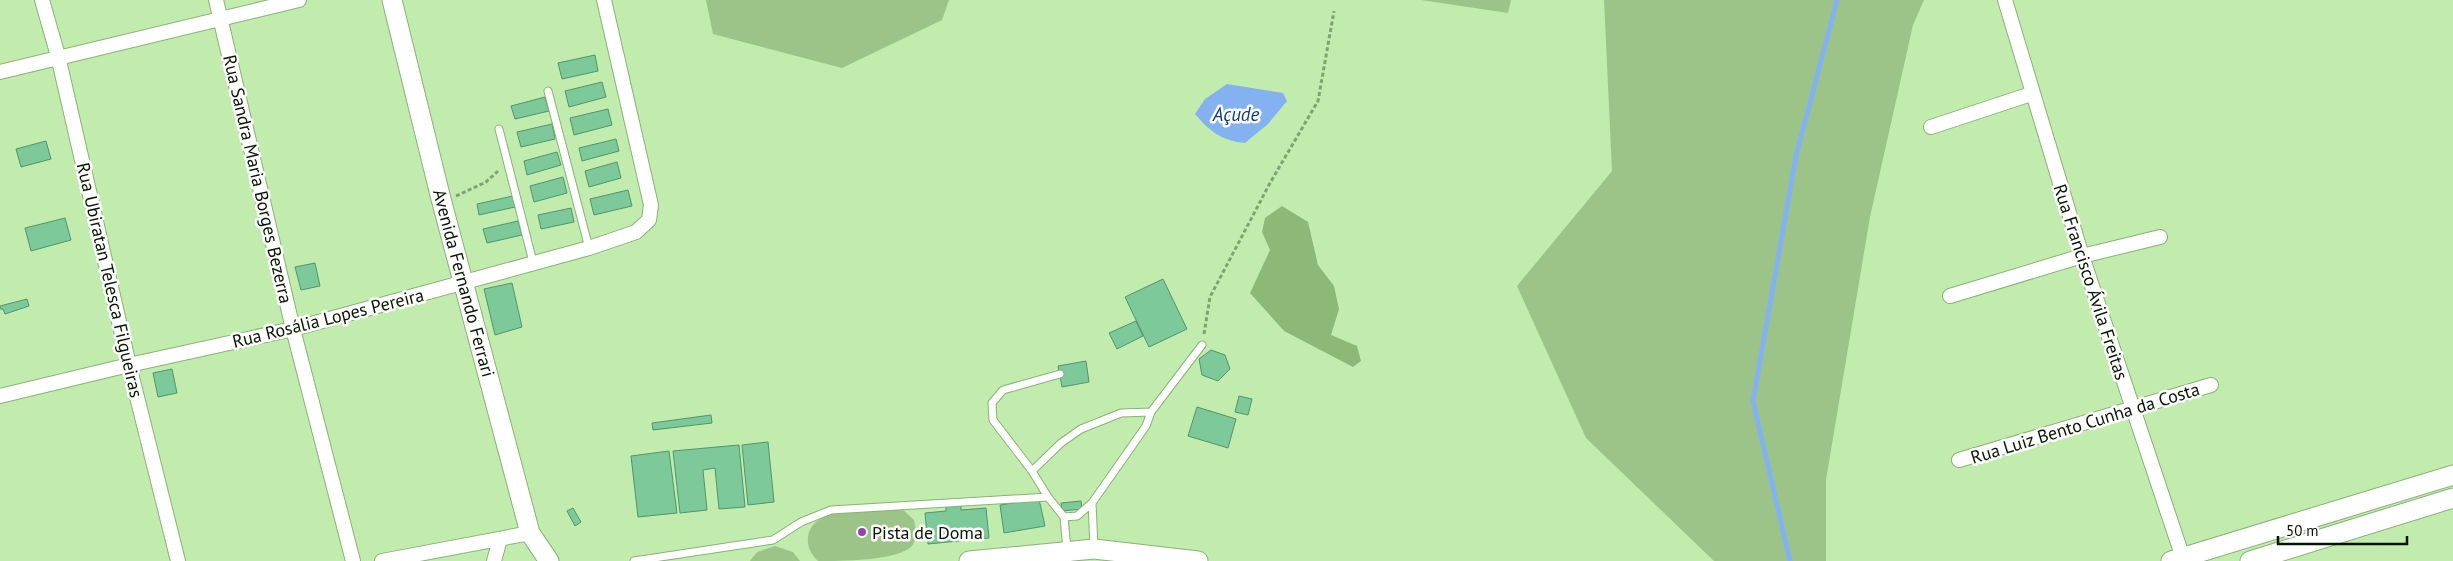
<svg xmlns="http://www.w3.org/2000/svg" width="2453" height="561" viewBox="0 0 2453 561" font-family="'PT Sans',sans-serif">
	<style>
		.green { fill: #9cc489 }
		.forest { fill: #8db978 }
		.water { fill: #84b2f0 }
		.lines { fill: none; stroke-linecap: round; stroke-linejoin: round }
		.stream { stroke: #84b2f0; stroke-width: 5 }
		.building { fill: #7dc99a; stroke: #50956c }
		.lane-casing { stroke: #89b276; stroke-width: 9 }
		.street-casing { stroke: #89b276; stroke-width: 16 }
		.secondary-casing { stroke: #89b276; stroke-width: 21 }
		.path { stroke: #80a172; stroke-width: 3; stroke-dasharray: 4 2.5; stroke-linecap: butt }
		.lane { stroke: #fff; stroke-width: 7 }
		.street { stroke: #fff; stroke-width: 14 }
		.secondary { stroke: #fff; stroke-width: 19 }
		.poi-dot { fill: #9543b3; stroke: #fefefe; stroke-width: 2 }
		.labels { text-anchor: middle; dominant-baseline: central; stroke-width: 5; stroke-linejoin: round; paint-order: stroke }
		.street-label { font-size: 18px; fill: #061401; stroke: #fefefe }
		.poi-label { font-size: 18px; fill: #061401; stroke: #fefefe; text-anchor: start }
		.water-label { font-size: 19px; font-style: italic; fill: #103c73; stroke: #fefefe }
	</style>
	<rect width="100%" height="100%" fill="#c1ecae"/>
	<!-- green -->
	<path class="green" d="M 706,0 L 949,0 L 942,20 L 842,68 L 713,34 Z
		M 1421,0 L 1511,0 L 1508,13 Z
		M 1604,0 L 1924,0 L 1913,25 L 1870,217 L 1826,480 L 1826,561 L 1714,561 L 1586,438 L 1517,286 L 1612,171 Z
		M 889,507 L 901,508 L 914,520 C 916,529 918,539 911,547 C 895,561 841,561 818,561 C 811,554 807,547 808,537 C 811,507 866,510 889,507 Z
		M 775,546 L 793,552 L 800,561 L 750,561 L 757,552 Z"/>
	<!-- forest -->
	<path class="forest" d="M 1282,206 L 1308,222 L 1318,265 L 1334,286 L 1339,309 L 1331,335 L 1357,346 L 1361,361 L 1353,367 L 1284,331 L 1250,293 L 1270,250 L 1262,232 L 1265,218 Z"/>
	<!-- water -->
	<path class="water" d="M 1227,84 L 1283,93 L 1287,101 L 1268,124 L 1245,143 C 1222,141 1209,131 1195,114 L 1205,99 Z"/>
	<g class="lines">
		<!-- stream -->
		<path class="stream" d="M 1790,561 L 1753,401 L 1796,156 L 1837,0"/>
	</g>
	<!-- building -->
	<path class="building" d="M 595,55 L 598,71 L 562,79 L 558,63 Z
		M 602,82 L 606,97 L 569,107 L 565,91 Z
		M 545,97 L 549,111 L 515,119 L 511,106 Z
		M 608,109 L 612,125 L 574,135 L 570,118 Z
		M 552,124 L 555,139 L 521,147 L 517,132 Z
		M 616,139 L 619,151 L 582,161 L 579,148 Z
		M 46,141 L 51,159 L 21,167 L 16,149 Z
		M 557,152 L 561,165 L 527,175 L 524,161 Z
		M 617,162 L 621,178 L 589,187 L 585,171 Z
		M 563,177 L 567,193 L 534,202 L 530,186 Z
		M 628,190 L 632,206 L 594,215 L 590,199 Z
		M 513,196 L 515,207 L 479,215 L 477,204 Z
		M 571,208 L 574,222 L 541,229 L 538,215 Z
		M 65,218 L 71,240 L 31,251 L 25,228 Z
		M 518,221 L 522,235 L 487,243 L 483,229 Z
		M 315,263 L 320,286 L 301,290 L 295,267 Z
		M 1163,279 L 1187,329 L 1149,347 L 1125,297 Z
		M 512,283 L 522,327 L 495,335 L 484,289 Z
		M 27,299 L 29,306 L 5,314 L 3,309 L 0,309 L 0,306 Z
		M 1136,321 L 1143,336 L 1117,349 L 1109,333 Z
		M 1211,350 L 1225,355 L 1230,369 L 1218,381 L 1202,375 L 1199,359 Z
		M 1086,361 L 1089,382 L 1062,387 L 1058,366 Z
		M 172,369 L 177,393 L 158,397 L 153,373 Z
		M 1239,396 L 1252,399 L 1248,415 L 1235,412 Z
		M 1197,407 L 1236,419 L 1228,448 L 1188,436 Z
		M 711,415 L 712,423 L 653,430 L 652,423 Z
		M 768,442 L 774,502 L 748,505 L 742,445 Z
		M 739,445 L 745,507 L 719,509 L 715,468 L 703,470 L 707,510 L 680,513 L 673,451 Z
		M 669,451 L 677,513 L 638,517 L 631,456 Z
		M 1039,499 L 1045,526 L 1004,533 L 1000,505 Z
		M 1081,501 L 1082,509 L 1062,511 L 1061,503 Z
		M 961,504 L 961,510 L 986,508 L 989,538 L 928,544 L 925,513 L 946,511 L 946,505 Z
		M 573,508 L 581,522 L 575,526 L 567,511 Z"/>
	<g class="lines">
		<!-- lane casing -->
		<g class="lane-casing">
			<path id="lane" d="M 548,91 L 589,248
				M 499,129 L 533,262
				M 1032,471 L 1061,443 L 1081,429 L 1121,413 L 1151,412 L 1202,345
				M 1048,497 L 1032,471 L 993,420 L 992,403 L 1003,390 L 1060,374
				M 1092,503 L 1094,548
				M 1064,517 L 1077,516 L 1092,503 L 1146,426 L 1151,412
				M 634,561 L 773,540 L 801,522 L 831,510 L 1048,497 L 1064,517 L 1068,561"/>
		</g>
		<!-- street casing -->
		<g class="street-casing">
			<path id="street" d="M 42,0 L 58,56 L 129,365 L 178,561
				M 216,0 L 293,329 L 353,561
				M 2005,0 L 2082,256 L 2184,561
				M 0,72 L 299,0
				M 1931,127 L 2031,94
				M 1950,296 L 2082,256 L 2160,237
				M 0,396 L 129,365 L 293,329 L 589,248 L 636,232 L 649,220 L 651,205 L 604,0
				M 1959,460 L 2211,385
				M 382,561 L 530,533
				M 494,561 L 500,539"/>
		</g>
		<!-- secondary casing -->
		<g class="secondary-casing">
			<path id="secondary" d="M 392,0 L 441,199 L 530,533 L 549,561
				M 969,561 L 1094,549 L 1198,561
				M 2171,561 L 2453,475
				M 2250,561 L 2453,498"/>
		</g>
		<!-- path -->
		<path class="path" d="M 456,196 L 486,182 L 498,171
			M 1204,334 L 1210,297 L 1270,183 L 1318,101 L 1334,11"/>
		<!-- lane -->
		<use href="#lane" class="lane"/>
		<!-- street -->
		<use href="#street" class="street"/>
		<!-- secondary -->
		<use href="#secondary" class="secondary"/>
	</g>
	<!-- markers -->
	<circle class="poi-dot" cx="862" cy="532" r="5"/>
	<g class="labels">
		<!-- street labels -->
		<g class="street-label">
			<text transform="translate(258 179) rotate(77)">Rua Sandra Maria Borges Bezerra</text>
			<text transform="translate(110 280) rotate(77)">Rua Ubiratan Telesca Filgueiras</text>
			<text transform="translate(2091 282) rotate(72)">Rua Francisco Ávila Freitas</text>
			<text transform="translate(464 283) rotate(75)">Avenida Fernando Ferrari</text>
			<text transform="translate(328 318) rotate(-14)">Rua Rosália Lopes Pereira</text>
			<text transform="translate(2085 423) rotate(-17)">Rua Luiz Bento Cunha da Costa</text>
		</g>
		<!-- poi labels -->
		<g class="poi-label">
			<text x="872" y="532">Pista de Doma</text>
		</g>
		<!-- water labels -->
		<g class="water-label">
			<text x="1236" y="114">Açude</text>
		</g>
	</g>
	<!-- scale -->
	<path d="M2278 536v8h129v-8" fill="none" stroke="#061401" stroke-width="2.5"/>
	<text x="2286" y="536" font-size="15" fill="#061401" stroke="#fefefe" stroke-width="4" paint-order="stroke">50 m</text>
</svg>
